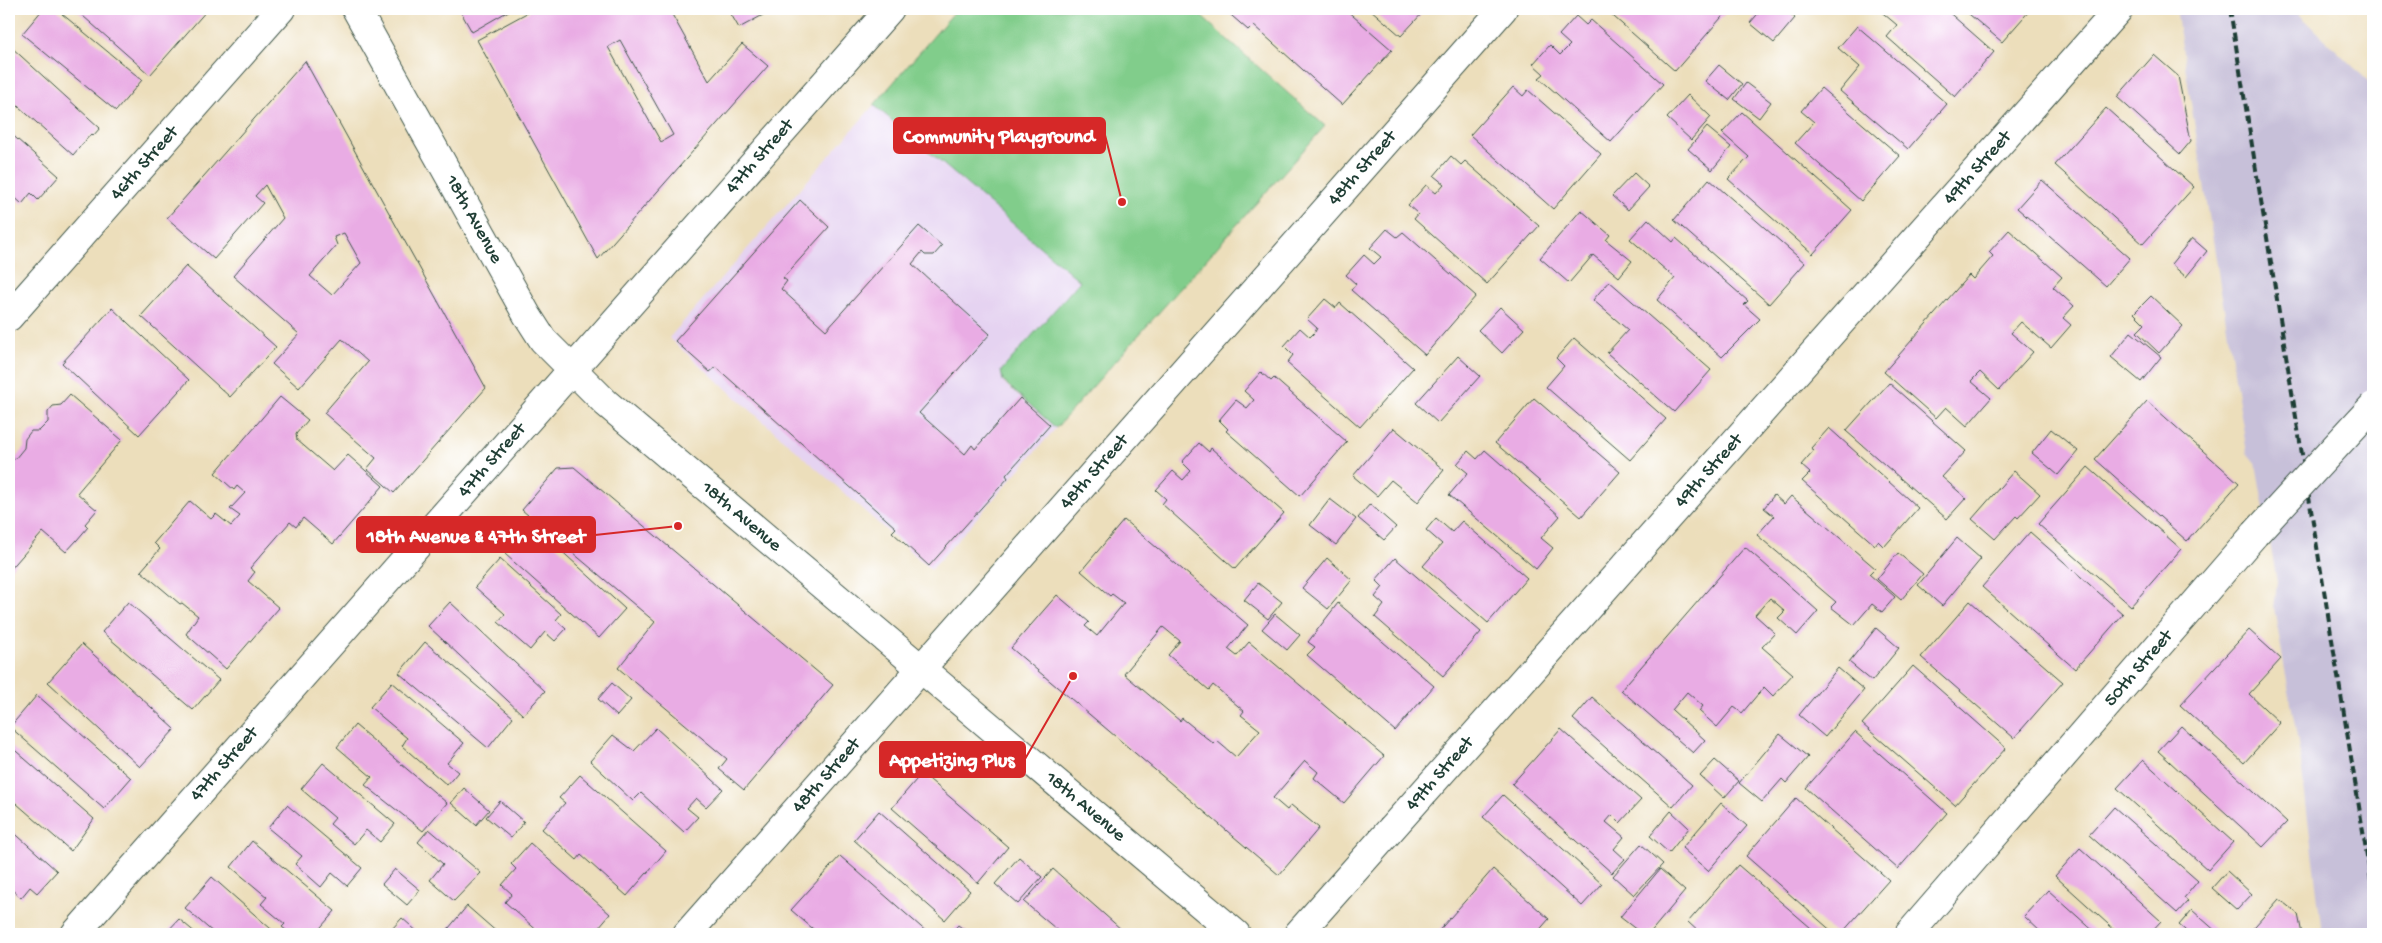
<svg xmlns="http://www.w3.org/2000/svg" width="2382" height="943" viewBox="0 0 2382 943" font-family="'Gochi Hand',sans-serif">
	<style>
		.built { fill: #e5d3f1 }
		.industrial { fill: #c7c0d9 }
		.green { fill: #81cd8b; stroke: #508560 }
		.building { fill: #e9ace4; fill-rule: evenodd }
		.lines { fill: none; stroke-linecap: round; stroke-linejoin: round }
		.minor-casing { stroke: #3e5548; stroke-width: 30 }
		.tertiary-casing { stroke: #3e5548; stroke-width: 30 }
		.minor { stroke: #fff; stroke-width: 28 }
		.tertiary { stroke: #fff; stroke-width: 28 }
		.rail { stroke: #1f3d34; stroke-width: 4; stroke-dasharray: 8 4; stroke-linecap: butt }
		.minor-bridge-casing { stroke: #3e5548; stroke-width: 30; stroke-linecap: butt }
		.minor-bridge { stroke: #fff; stroke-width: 28 }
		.labels { text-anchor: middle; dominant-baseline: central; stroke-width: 5; stroke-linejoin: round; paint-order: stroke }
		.street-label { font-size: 19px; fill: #1f3d34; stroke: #fff }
		.leader { fill: none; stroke: #d62828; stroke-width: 2 }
		.callout-dot { fill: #d62828; stroke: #fff; stroke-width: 2 }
		.callout { fill: #d62828; stroke: #d62828; stroke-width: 2 }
		.callout-label { font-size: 20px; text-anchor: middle; font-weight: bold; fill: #fff }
	</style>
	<rect width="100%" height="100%" fill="#fff"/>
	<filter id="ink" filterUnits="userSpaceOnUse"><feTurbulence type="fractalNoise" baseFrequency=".02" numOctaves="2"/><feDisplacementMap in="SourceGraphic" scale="10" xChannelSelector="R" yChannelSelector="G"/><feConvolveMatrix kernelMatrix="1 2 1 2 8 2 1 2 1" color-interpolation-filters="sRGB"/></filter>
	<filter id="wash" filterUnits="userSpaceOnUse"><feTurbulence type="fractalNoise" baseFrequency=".0096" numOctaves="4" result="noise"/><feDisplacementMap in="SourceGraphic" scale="20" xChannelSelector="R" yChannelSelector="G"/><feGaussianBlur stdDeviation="1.12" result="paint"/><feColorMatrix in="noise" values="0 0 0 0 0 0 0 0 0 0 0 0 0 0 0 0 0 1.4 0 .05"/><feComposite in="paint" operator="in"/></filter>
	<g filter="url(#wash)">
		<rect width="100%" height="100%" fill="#ecdebb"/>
		<!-- built -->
		<path class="built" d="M 874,105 L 1080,281 L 1001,371 L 1003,382 L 1056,428 L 931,570 L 669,338 Z"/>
		<!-- industrial -->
		<path class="industrial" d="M 2176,9 L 2298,9 L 2299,14 L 2373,86 L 2373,934 L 2322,934 L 2300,754 L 2274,608 L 2277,582 L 2256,464 L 2247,453 Z"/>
		<!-- green -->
		<path class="green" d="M 957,9 L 1193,9 L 1325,126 L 1056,428 L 1003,381 L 1001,371 L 1080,281 L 874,105 Z"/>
		<g id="blocks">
			<!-- building -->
			<path class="building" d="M 43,9 L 56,9 L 142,80 L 116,111 L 22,34 Z
				M 75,9 L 208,9 L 150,75 Z
				M 459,9 L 512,9 L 472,32 Z
				M 534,9 L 669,9 L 709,81 L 742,44 L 768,66 L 598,259 L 477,40 ZM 620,40 L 673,135 L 661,142 L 608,47 Z
				M 728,9 L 774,9 L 739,28 Z
				M 1224,9 L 1345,9 L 1392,50 L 1342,105 L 1253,25 L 1248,30 Z
				M 1370,9 L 1426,9 L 1401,36 Z
				M 1605,9 L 1726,9 L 1728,10 L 1675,71 Z
				M 1762,9 L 1785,9 L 1795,18 L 1774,43 L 1750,23 Z
				M 1878,9 L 1945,9 L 1994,52 L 1955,97 L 1887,37 L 1897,25 Z
				M 1963,9 L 2031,9 L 2002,42 Z
				M 1576,16 L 1586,25 L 1591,20 L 1663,84 L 1611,142 L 1539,78 L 1544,74 L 1533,64 L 1550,45 L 1560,55 L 1570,45 L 1559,35 Z
				M 1857,26 L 1947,104 L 1908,149 L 1840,91 L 1860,67 L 1838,48 Z
				M 10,46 L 100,128 L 93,136 L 91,134 L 73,155 L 9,98 Z
				M 2154,55 L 2178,76 L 2191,141 L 2180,154 L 2117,97 Z
				M 305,61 L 486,388 L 394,493 L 367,469 L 376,458 L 324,413 L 368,362 L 342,339 L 299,388 L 272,364 L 299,334 L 233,276 L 283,218 L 265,185 L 255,196 L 263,203 L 214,259 L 167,218 ZM 344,233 L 361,263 L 332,295 L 310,276 L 337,245 L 334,237 Z
				M 1719,65 L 1742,84 L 1729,100 L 1705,81 Z
				M 1746,83 L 1771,102 L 1759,118 L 1734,99 Z
				M 1513,87 L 1523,96 L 1528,90 L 1601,154 L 1553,209 L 1470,135 Z
				M 1821,88 L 1900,156 L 1861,201 L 1795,143 L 1814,122 L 1801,111 Z
				M 1688,95 L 1711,117 L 1691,140 L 1667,118 Z
				M 2106,108 L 2194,187 L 2143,244 L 2055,165 Z
				M 1742,112 L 1852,210 L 1813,254 L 1728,179 L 1749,157 L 1722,133 Z
				M 1707,127 L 1731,147 L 1712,170 L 1688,149 Z
				M 9,132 L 59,176 L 38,200 L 31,193 L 22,204 L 9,192 Z
				M 1451,156 L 1461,165 L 1465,161 L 1539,226 L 1487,284 L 1414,219 L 1418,214 L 1408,205 L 1426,185 L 1436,193 L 1444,184 L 1434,176 Z
				M 1634,173 L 1649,187 L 1628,210 L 1612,196 Z
				M 1709,179 L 1805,263 L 1769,304 L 1674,220 Z
				M 2042,180 L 2130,258 L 2106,286 L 2017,208 Z
				M 800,200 L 829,227 L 783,278 L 787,281 L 781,289 L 826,330 L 919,226 L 942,246 L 934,255 L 925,255 L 922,252 L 912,264 L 990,334 L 919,413 L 965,454 L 972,445 L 975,449 L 1020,398 L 1050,425 L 1006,475 L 1008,478 L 929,566 L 892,532 L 896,528 L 716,367 L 710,372 L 675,341 Z
				M 1581,210 L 1610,235 L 1606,240 L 1632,261 L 1619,277 L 1593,255 L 1569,283 L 1540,258 Z
				M 1648,219 L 1673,242 L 1676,238 L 1748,301 L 1744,305 L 1760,319 L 1722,357 L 1657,300 L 1675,278 L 1630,239 Z
				M 1387,229 L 1397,237 L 1403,232 L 1476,296 L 1425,355 L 1351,290 L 1356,284 L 1346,275 L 1364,255 L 1374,264 L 1381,257 L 1370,248 Z
				M 2009,230 L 2062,277 L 2053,287 L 2074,306 L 2063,318 L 2071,325 L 2051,348 L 2021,322 L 2011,333 L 2033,352 L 1999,390 L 1980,372 L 1971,381 L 1991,398 L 1967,426 L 1946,407 L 1936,418 L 1884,372 L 1969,275 L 1973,279 L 1993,256 L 1989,252 Z
				M 2192,238 L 2207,251 L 2186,277 L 2171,264 Z
				M 186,266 L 276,347 L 230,397 L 141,316 Z
				M 1609,281 L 1711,370 L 1674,412 L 1607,353 L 1628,330 L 1593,300 Z
				M 2151,296 L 2183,326 L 2159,353 L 2137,332 L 2145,324 L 2134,313 Z
				M 1325,299 L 1336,308 L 1340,303 L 1413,368 L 1360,427 L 1287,363 L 1293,355 L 1284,346 L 1300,328 L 1310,337 L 1315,332 L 1317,328 L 1307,319 Z
				M 1500,307 L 1524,329 L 1502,353 L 1478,330 Z
				M 112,308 L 189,380 L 139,435 L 62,363 Z
				M 2131,332 L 2161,357 L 2141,382 L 2111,357 Z
				M 1574,338 L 1666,419 L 1630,460 L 1546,387 L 1564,366 L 1556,358 Z
				M 1458,356 L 1480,376 L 1438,423 L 1416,403 Z
				M 1261,372 L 1271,381 L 1274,378 L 1347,442 L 1300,496 L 1226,431 L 1228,429 L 1219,420 L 1236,400 L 1247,408 L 1254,400 L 1244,391 Z
				M 1889,383 L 1966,451 L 1942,477 L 1966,498 L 1947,519 L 1846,431 Z
				M 70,395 L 122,440 L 77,493 L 97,510 L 85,524 L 88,527 L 77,540 L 66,552 L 43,532 L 9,571 L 9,458 L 15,459 L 24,448 L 25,439 L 31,431 L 39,431 L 48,422 L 48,412 L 53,406 L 61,405 Z
				M 280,397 L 308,420 L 296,434 L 297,440 L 333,471 L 348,455 L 383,486 L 333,544 L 303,518 L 296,527 L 290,522 L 250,568 L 255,572 L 248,581 L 279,608 L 226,669 L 186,634 L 198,616 L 182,603 L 180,604 L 141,571 L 160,549 L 154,543 L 190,501 L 211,519 L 216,514 L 231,526 L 240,516 L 230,509 L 245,493 L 237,486 L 234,490 L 215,473 Z
				M 1534,398 L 1620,472 L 1581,517 L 1495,443 Z
				M 2147,401 L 2239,483 L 2187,541 L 2095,459 Z
				M 1394,428 L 1444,470 L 1418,502 L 1391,480 L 1377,496 L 1353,476 Z
				M 1829,428 L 1918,508 L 1884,547 L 1878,541 L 1875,545 L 1802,481 L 1810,473 L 1801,465 L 1814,450 L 1811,448 Z
				M 2051,429 L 2078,451 L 2058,475 L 2032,453 Z
				M 1199,443 L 1209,452 L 1211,448 L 1284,513 L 1235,569 L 1162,504 L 1166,499 L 1156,490 L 1173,471 L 1183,480 L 1191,471 L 1182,462 Z
				M 1485,450 L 1560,516 L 1541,538 L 1553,548 L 1536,569 L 1449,495 L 1468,473 L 1457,464 L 1468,451 L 1477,459 Z
				M 574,467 L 833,685 L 744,790 L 719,769 L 727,759 L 618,668 L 655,622 L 522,510 L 558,468 Z
				M 2088,467 L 2181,549 L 2131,606 L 2038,524 Z
				M 2014,471 L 2040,494 L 2018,518 L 2016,516 L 1995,539 L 1972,519 Z
				M 1774,495 L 1784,504 L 1791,496 L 1875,568 L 1869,574 L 1895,597 L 1882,612 L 1872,604 L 1854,625 L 1831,607 L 1836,602 L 1757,535 L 1774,516 L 1764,508 Z
				M 1330,499 L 1356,519 L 1336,545 L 1310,525 Z
				M 1370,504 L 1396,527 L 1384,540 L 1358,518 Z
				M 1436,518 L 1452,532 L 1462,521 L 1527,578 L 1488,623 L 1423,566 L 1442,544 L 1426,530 Z
				M 1124,520 L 1248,625 L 1228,649 L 1237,656 L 1249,642 L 1384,756 L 1344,803 L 1314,778 L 1318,772 L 1305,761 L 1273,798 L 1287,810 L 1291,805 L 1319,828 L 1279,875 L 1011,648 L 1057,595 L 1089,622 L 1085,626 L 1097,636 L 1124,603 L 1112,594 L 1110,596 L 1081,571 ZM 1163,627 L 1180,641 L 1168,655 L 1209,690 L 1213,685 L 1244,711 L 1241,715 L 1260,730 L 1236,757 L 1217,741 L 1214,744 L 1182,718 L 1180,721 L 1124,674 Z
				M 532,524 L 625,609 L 599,638 L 505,554 Z
				M 2030,532 L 2123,614 L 2075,669 L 1982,587 Z
				M 1957,538 L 1981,559 L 1942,606 L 1918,585 Z
				M 1745,547 L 1818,611 L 1797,635 L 1778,618 L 1785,611 L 1770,598 L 1755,615 L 1775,633 L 1762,647 L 1793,674 L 1773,696 L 1764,687 L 1742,713 L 1734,707 L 1717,727 L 1699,711 L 1703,706 L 1687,692 L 1672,710 L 1705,740 L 1693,753 L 1621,690 Z
				M 1898,553 L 1923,574 L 1901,600 L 1877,579 Z
				M 1327,558 L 1352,580 L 1328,609 L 1302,588 Z
				M 1395,558 L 1481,632 L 1443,676 L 1375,617 L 1384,605 L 1375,597 L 1383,587 L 1376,580 Z
				M 500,559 L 561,614 L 556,620 L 566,629 L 555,641 L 545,632 L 530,650 L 498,622 L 505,614 L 475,587 Z
				M 1258,583 L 1282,602 L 1268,619 L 1244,600 Z
				M 1970,601 L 2063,682 L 2014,738 L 1921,657 Z
				M 128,602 L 219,680 L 193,710 L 102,632 Z
				M 450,602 L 545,691 L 523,715 L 428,626 Z
				M 1338,603 L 1434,686 L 1395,731 L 1307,655 L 1315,647 L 1308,642 Z
				M 1275,614 L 1300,635 L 1287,650 L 1262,629 Z
				M 1876,628 L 1899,648 L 1872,681 L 1849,662 Z
				M 2249,630 L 2281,659 L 2249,694 L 2280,723 L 2244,763 L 2180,705 Z
				M 425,642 L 513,717 L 488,748 L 399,673 Z
				M 82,644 L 175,729 L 140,767 L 48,682 Z
				M 1913,666 L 2006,748 L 1955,805 L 1862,724 Z
				M 1838,668 L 1864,690 L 1825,737 L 1799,715 Z
				M 392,682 L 464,743 L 447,763 L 458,772 L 447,785 L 402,746 L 407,738 L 370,707 Z
				M 612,683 L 631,700 L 617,716 L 598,699 Z
				M 37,695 L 131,778 L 104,809 L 10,727 Z
				M 1592,697 L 1692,785 L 1673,807 L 1573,719 Z
				M 355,725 L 447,803 L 423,831 L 365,785 L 372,777 L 337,747 Z
				M 2181,726 L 2287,822 L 2263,847 L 2158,751 Z
				M 656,728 L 723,789 L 706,807 L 696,798 L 687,808 L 698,817 L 684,832 L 641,793 L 633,801 L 590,761 L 613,735 L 634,751 Z
				M 1561,729 L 1641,800 L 1620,823 L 1612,815 L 1606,822 L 1624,837 L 1614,849 L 1625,859 L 1612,873 L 1512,784 Z
				M 1855,732 L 1947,813 L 1898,869 L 1806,788 Z
				M 1780,734 L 1808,757 L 1786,783 L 1782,779 L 1762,802 L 1739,783 Z
				M 9,745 L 94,819 L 71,851 L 9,797 Z
				M 1715,760 L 1739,781 L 1724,798 L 1700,776 Z
				M 2143,760 L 2233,842 L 2208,870 L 2117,788 Z
				M 323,763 L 395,824 L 380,842 L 366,830 L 354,844 L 330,824 L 335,818 L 301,789 Z
				M 922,773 L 1008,847 L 978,883 L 892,808 Z
				M 580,775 L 666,851 L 627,896 L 581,855 L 577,860 L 542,829 L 565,803 L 559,798 Z
				M 464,788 L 489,810 L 476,825 L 451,803 Z
				M 1503,795 L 1602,884 L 1582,906 L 1483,817 Z
				M 1796,798 L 1889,880 L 1841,934 L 1835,934 L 1746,856 Z
				M 500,801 L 524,822 L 511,838 L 486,817 Z
				M 1721,803 L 1747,826 L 1708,871 L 1682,848 Z
				M 287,805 L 362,868 L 347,886 L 332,873 L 321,887 L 295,864 L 302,856 L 268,828 Z
				M 2114,807 L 2198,881 L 2184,898 L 2188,901 L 2177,913 L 2089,835 Z
				M 879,811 L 970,891 L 945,920 L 854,840 Z
				M 1671,811 L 1689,828 L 1669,853 L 1650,836 Z
				M 9,828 L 57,871 L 37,893 L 30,887 L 21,898 L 9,887 Z
				M 429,829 L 481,873 L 454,901 L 430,880 L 443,864 L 418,842 Z
				M 252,841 L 335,911 L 315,934 L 291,934 L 282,927 L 285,924 L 261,904 L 267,897 L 231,867 Z
				M 530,843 L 610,914 L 593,934 L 541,934 L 505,902 L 512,894 L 502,885 L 516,869 L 511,864 Z
				M 1641,844 L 1663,864 L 1634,895 L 1613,876 Z
				M 2080,848 L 2161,921 L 2149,934 L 2119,934 L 2055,876 Z
				M 840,856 L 929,934 L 819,934 L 791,910 Z
				M 1019,857 L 1042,877 L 1018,904 L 995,884 Z
				M 1738,865 L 1818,934 L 1701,934 L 1688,922 Z
				M 395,869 L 420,890 L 407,905 L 382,884 Z
				M 1053,869 L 1122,930 L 1127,934 L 1062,934 L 1024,902 Z
				M 1493,869 L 1549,919 L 1536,934 L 1436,934 Z
				M 1660,869 L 1685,891 L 1649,934 L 1642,934 L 1620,917 Z
				M 2227,871 L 2252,894 L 2237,910 L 2212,888 Z
				M 212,877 L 263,922 L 277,934 L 215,934 L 185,908 Z
				M 2048,890 L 2097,934 L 2043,934 L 2024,916 Z
				M 2279,899 L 2298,914 L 2302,934 L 2248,934 Z
				M 467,906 L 499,934 L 444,934 Z
				M 2192,910 L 2218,933 L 2217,934 L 2190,934 L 2179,925 Z
				M 402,918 L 420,934 L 395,934 L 391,930 Z
				M 179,919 L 197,934 L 165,934 Z
				M 958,925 L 966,931 L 969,934 L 950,934 Z"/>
		</g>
	</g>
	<g filter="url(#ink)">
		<use href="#blocks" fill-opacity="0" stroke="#3e5548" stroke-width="1"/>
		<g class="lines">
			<!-- minor casing -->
			<g class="minor-casing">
				<g id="minor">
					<path id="s1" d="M 9,317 L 281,9"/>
					<path id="s2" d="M 75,934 L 890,9"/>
					<path id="s3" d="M 687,934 L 1503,9"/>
					<path id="s4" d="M 1298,934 L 2119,9"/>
					<path id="s5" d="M 1909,934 L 2255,534"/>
				</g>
			</g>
			<!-- tertiary casing -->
			<g class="tertiary-casing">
				<g id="tertiary">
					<path id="s6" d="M 356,9 L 527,315 L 543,340 L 606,403 L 1236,934"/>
				</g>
			</g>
			<!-- minor -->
			<use href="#minor" class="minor"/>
			<!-- tertiary -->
			<use href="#tertiary" class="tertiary"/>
			<!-- rail -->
			<path class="rail" d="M 2230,9 L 2373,893"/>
			<!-- minor-bridge casing -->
			<g class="minor-bridge-casing">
				<path id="minor-bridge" d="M 2255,534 L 2373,406"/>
			</g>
			<!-- minor-bridge -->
			<use href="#minor-bridge" class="minor-bridge"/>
		</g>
	</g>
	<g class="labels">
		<!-- street labels -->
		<g class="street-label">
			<text stroke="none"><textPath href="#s2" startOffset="1036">47th Street</textPath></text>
			<text stroke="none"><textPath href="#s1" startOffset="205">46th Street</textPath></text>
			<text stroke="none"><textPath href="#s3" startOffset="1021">48th Street</textPath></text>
			<text stroke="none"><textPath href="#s4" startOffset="1024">49th Street</textPath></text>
			<text stroke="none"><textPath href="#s6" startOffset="241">18th Avenue</textPath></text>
			<text stroke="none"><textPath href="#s2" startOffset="631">47th Street</textPath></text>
			<text stroke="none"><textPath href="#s3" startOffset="616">48th Street</textPath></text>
			<text stroke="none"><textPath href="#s4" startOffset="619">49th Street</textPath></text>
			<text stroke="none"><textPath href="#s6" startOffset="646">18th Avenue</textPath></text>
			<text stroke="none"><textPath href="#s5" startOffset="351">50th Street</textPath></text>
			<text stroke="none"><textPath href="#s2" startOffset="226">47th Street</textPath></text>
			<text stroke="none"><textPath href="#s4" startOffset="214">49th Street</textPath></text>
			<text stroke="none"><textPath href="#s3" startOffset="211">48th Street</textPath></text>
			<text stroke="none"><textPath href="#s6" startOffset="1096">18th Avenue</textPath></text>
		</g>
	</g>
	<!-- callouts -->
	<path class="leader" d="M1122 202L1105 135M678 526L595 535M1073 676L1025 759"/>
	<g class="callout-dot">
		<circle cx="1122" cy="202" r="5"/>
		<circle cx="678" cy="526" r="5"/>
		<circle cx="1073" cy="676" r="5"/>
	</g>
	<g class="callout">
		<rect x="894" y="118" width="211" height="35" rx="5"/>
		<rect x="357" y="517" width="238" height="35" rx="5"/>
		<rect x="880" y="742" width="145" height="35" rx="5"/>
	</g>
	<g class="callout-label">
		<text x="999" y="142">Community Playground</text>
		<text x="476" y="542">18th Avenue &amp; 47th Street</text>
		<text x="952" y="766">Appetizing Plus</text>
	</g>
	<!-- margin -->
	<rect width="2382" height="943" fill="none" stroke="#fff" stroke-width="30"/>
</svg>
